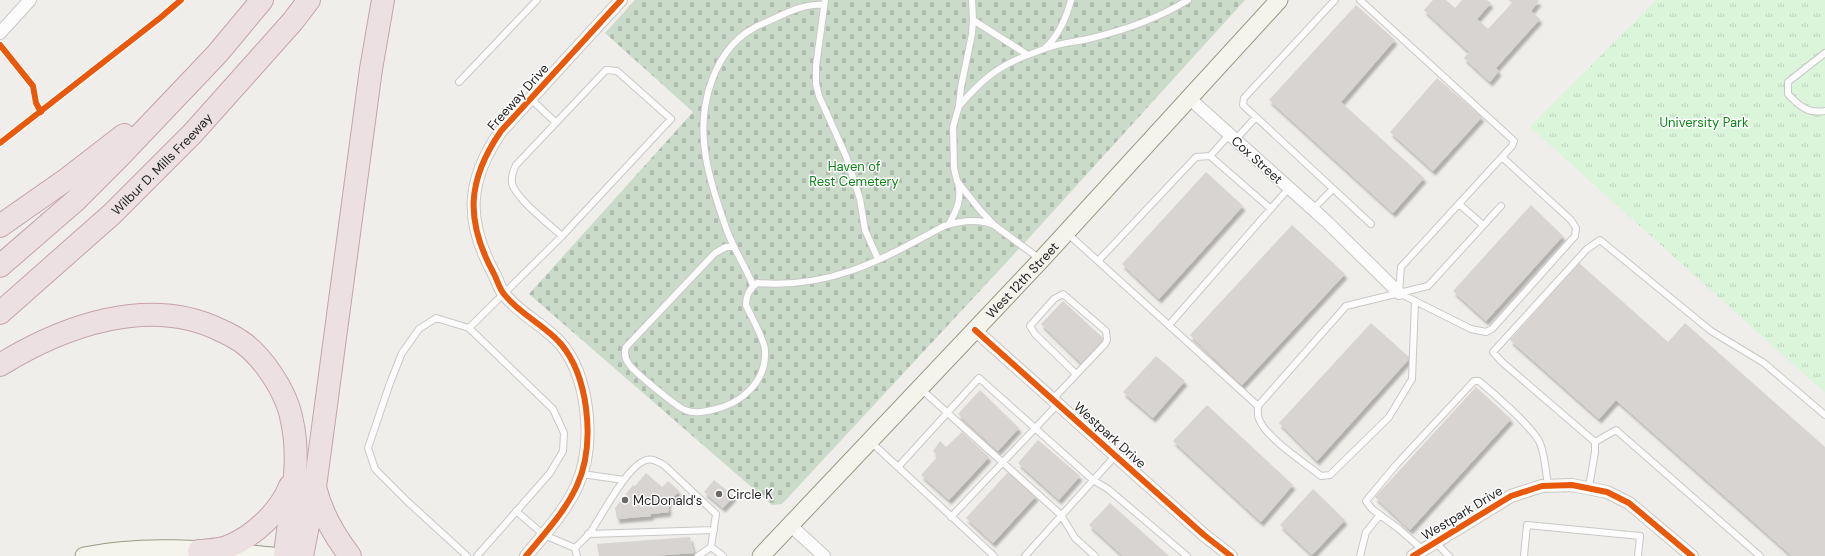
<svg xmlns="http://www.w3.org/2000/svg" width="1825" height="556" viewBox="0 0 1825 556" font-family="'DM Sans',sans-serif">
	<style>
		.cemetery { fill: url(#cemetery-stones) }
		.park { fill: url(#park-tufts) }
		.building { fill: #d7d4d2; filter: url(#shadow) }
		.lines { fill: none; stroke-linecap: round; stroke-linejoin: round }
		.service-casing { stroke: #c9c8c7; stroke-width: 8 }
		.minor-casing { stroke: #c9c8c7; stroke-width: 14 }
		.secondary-casing { stroke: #999a82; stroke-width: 19 }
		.motorway-casing { stroke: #c5a2ac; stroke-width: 24 }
		.service { stroke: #fdfcfc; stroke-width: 6 }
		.minor { stroke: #fdfcfc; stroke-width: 12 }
		.secondary { stroke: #f4f4ed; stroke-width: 17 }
		.motorway { stroke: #ece0e2; stroke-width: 22 }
		.cycleway-casing { stroke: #fff; stroke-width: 8 }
		.cycleway { stroke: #e8590c; stroke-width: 6 }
		.poi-dot { fill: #6a6968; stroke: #fff; stroke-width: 1.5 }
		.labels { text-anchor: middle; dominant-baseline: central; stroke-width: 3; stroke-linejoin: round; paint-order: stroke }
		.street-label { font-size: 13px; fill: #222; stroke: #fff }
		.park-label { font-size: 13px; fill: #0c8416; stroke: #fff }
		.poi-label { font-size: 13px; fill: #222; stroke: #fff; text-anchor: start }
	</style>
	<defs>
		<pattern id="cemetery-stones" width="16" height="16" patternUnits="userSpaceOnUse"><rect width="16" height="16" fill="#cadbca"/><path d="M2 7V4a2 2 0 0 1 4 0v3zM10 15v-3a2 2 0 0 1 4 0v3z" fill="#adbcad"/></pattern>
		<pattern id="park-tufts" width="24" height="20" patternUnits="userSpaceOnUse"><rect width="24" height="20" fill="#daf5da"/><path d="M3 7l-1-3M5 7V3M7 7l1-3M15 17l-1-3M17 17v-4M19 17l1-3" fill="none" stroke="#bbd2bb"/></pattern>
		<filter id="shadow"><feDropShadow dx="2.5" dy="4.5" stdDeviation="1" flood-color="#0004"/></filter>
	</defs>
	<rect width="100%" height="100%" fill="#f0eeeb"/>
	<!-- cemetery -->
	<path class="cemetery" d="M 635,0 L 1245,0 L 1029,238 L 782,504 L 772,505 L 529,294 L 693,112 L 605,33 Z"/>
	<!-- park -->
	<path class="park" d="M 1656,0 L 1825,0 L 1825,393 L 1530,127 Z"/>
	<!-- building -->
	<path class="building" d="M 1433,0 L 1446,0 L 1455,8 L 1462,0 L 1487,0 L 1491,3 L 1477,19 L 1488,29 L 1512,3 L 1508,0 L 1538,0 L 1539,1 L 1531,11 L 1540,19 L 1496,68 L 1499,71 L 1490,82 L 1464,58 L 1469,52 L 1424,10 Z
		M 1356,5 L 1395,40 L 1341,102 L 1424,178 L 1393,213 L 1269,100 Z
		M 1437,78 L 1482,117 L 1433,171 L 1390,132 Z
		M 1206,172 L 1243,206 L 1159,299 L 1122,264 Z
		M 1531,205 L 1563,236 L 1486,321 L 1453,291 Z
		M 1292,225 L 1345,274 L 1242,385 L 1190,335 Z
		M 1579,263 L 1668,342 L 1685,323 L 1825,447 L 1825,556 L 1792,556 L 1616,400 L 1599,419 L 1510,340 Z
		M 1063,301 L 1104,339 L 1081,363 L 1041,324 Z
		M 1371,323 L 1410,358 L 1317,461 L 1279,423 Z
		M 1156,356 L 1185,381 L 1153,418 L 1123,392 Z
		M 1476,387 L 1511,419 L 1410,530 L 1375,497 Z
		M 980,390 L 1019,428 L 998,451 L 958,414 Z
		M 1207,405 L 1293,485 L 1261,522 L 1173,441 Z
		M 962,432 L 989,457 L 949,500 L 921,475 L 938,456 L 933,451 L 940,441 L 946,447 Z
		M 1038,440 L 1080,476 L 1059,500 L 1018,463 Z
		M 1009,471 L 1036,496 L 993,543 L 966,518 Z
		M 646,473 L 662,487 L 668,481 L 679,491 L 668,503 L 669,512 L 651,514 L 651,516 L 617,519 L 615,508 L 633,485 L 635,486 Z
		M 714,480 L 734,496 L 723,508 L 704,492 Z
		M 1313,489 L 1345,520 L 1312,555 L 1280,525 Z
		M 1110,503 L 1169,556 L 1123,556 L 1089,525 Z
		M 690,537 L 694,553 L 652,556 L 599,556 L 597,544 Z"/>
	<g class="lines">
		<!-- service casing -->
		<g class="service-casing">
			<path id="service" d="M 825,0 L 816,66 L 816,84 L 819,96 L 846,156 L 860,199 L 865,230 L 878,259
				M 972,0 L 973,20 L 972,34 L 961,87 L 959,106 L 953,127 L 954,168 L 957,181 L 980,210 L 994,225 L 1040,259
				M 1071,0 C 1066,19 1059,36 1044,49 C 1059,43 1076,42 1092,38 C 1125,30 1159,18 1188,0
				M 1335,0 L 1244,98 L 1243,105 L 1371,224
				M 1360,0 L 1514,141 L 1512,146 L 1401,267 L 1399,291
				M 973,20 L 1028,55 L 1044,49
				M 1825,53 L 1788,82 L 1788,94 C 1799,106 1808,114 1825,111
				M 459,82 L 537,0
				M 531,99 L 556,123
				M 959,106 C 980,82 997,66 1028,55
				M 1235,140 L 1256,117
				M 1210,156 L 1271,209
				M 1459,204 L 1483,225
				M 1313,209 L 1333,189
				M 949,224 C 957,210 962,199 958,182
				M 1067,233 L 1258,406 L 1346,306 L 1428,286 L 1501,206
				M 734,247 L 726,247 L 715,253 L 626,347 C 624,353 625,359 629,364 C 633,371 677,407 685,410 C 694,414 703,412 712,410 C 741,404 767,382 765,350 C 764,338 751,317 746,305 C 746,296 750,288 757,283 C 831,289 881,260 944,226 C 960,221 978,218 994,225
				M 1098,261 L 1196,157 L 1210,156 L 1229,135
				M 753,285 C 745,266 733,248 726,228 C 718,205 710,182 706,158 C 697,108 712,44 764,23 C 783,15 803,3 824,5
				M 1399,293 L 1471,329 L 1486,332 L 1492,329 L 1575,236 L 1576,228 L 1571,220 L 1502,157
				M 1169,325 L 1289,188
				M 469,328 L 562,236 L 671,119 L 617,71 L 606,70 L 516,165 C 513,171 511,176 512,183 C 515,198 550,225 562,236
				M 921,389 L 1061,515 L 1075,538 L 1095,556
				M 1053,399 L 1105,344 L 1107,340 L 1106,331 L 1063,294 L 1054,299 L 1030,326 L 1035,334 L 1076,374
				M 1258,406 C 1258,410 1257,415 1259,419 C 1266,438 1305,463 1321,476 L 1330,475 L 1389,417 L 1412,379 L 1415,301
				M 871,442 L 994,556
				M 1595,442 L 1616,430 L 1760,556
				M 898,467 L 979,378 L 1093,480 L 1108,489 L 1187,556
				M 582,474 L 624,480
				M 1589,487 L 1595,452 L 1595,442 L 1502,362 L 1493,352 L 1587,249 L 1600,240 L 1711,331 L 1764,363 L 1825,415
				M 516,511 L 544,535 L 575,548 L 577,556
				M 951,517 L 1058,404
				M 588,534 L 714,530
				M 1435,542 L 1449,556
				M 575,548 C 580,543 585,538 590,533 C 602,515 627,466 646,460 C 653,458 658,462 664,465 L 716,514 L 711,547
				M 1423,550 L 1399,529 L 1372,509 L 1366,501 L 1396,465 L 1474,381 L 1479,381 C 1495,395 1531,425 1540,443 C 1545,456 1546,472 1548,486
				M 467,556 L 408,502 L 375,469 L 368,448 L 390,383 L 402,353 L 419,329 L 436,318 L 469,328 L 553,409 L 564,433 L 563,451 L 550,473 L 477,556
				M 698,556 L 711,547 L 723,556
				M 1025,556 L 1116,455
				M 1360,556 L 1366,532 L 1380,515
				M 1524,556 L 1527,525 L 1640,536 L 1638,556"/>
		</g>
		<!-- minor casing -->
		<g class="minor-casing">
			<path id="minor" d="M 0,33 L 30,0
				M 1189,98 L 1326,221 L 1399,293
				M 975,330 L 1204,535 L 1231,556
				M 790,525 L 824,556
				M 526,556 C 568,506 595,478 586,408 C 583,385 576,362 561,344 C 545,325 519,314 504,294 C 499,288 497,279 493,272 C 465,220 467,180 501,131 L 621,0
				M 1413,556 L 1511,496 L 1542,486 L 1572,485 L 1607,492 L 1629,503 L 1692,556"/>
		</g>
		<!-- secondary casing -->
		<g class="secondary-casing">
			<g id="secondary">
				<path d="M 84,556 C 145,543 210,550 272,556"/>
				<path id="s1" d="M 761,556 L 1041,260 L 1279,0"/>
			</g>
		</g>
		<!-- motorway casing -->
		<g class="motorway-casing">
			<g id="motorway">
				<path d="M 0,226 L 67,179 L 124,135"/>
				<path d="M 0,266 L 75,201 L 119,157 L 217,54 L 262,0"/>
				<path id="s2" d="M 0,313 L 112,214 L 193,133 L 293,21 L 309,0"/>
				<path d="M 0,365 C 63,326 149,295 220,330 C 240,339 251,347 265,365 C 278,382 288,399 292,421 C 302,466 289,511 285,556"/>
				<path d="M 199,551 C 208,550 219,550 227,547 C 253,537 280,512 290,486"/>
				<path d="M 302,556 L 315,490"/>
				<path d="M 350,556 C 334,535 321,513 315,487 L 371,69 L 383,0"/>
			</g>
		</g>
		<!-- service -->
		<use href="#service" class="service"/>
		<!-- minor -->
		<use href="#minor" class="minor"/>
		<!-- secondary -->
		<use href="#secondary" class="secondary"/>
		<!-- motorway -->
		<use href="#motorway" class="motorway"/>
		<!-- cycleway casing -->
		<g class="cycleway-casing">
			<path id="cycleway" d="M 0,45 L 33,86 L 36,103 L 41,112
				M 0,143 L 160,18 L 181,0
				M 975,330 L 1204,535 L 1231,556
				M 526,556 C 568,506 595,478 586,408 C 583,385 576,362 561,344 C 545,325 519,314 504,294 C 499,288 497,279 493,272 C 465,220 467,180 501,131 L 621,0
				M 1413,556 L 1511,496 L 1542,486 L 1572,485 L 1607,492 L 1629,503 L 1692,556"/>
		</g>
		<!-- cycleway -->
		<use href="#cycleway" class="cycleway"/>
	</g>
	<!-- markers -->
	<g class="poi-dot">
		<circle cx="719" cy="494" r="4"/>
		<circle cx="625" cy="500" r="4"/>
	</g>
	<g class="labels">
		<!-- street labels -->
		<g class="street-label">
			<text transform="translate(518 97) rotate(-48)">Freeway Drive</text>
			<text transform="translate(1257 160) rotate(42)">Cox Street</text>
			<text stroke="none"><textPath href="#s2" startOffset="220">Wilbur D. Mills Freeway</textPath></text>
			<text stroke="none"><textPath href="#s1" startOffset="380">West 12th Street</textPath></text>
			<text transform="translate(1110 435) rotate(42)">Westpark Drive</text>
			<text transform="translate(1462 513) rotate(-31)">Westpark Drive</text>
		</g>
		<!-- park labels -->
		<g class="park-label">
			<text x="1704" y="122">University Park</text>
			<text x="854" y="166">Haven of<tspan x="854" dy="15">Rest Cemetery</tspan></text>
		</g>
		<!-- poi labels -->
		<g class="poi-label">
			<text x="727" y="494">Circle K</text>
			<text x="633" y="500">McDonald's</text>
		</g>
	</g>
</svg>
